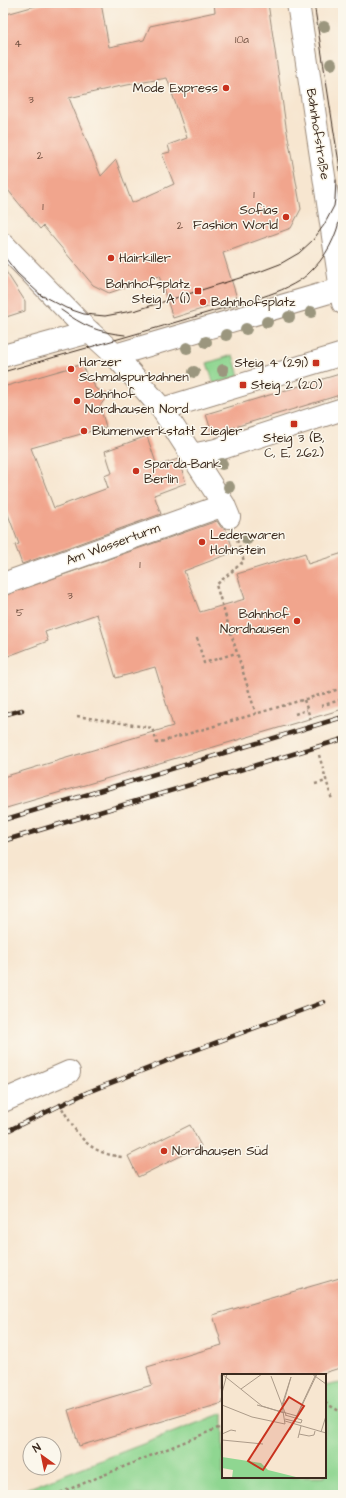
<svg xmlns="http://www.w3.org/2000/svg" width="346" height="1498" viewBox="0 0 346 1498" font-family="'Architects Daughter',sans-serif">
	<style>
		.green { fill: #8fd691; stroke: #658058 }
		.building { fill: #f1a58d; fill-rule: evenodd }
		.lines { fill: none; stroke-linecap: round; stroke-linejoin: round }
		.minor-casing { stroke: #987; stroke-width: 24 }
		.path { stroke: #987; stroke-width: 2.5; stroke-dasharray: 3 3; stroke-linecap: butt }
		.minor { stroke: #fff; stroke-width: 22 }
		.tram { stroke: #3b2a1e; stroke-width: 1 }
		.rail-casing { stroke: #3b2a1e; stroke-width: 4.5 }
		.rail { stroke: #fbf7ec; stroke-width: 3; stroke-dasharray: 9; stroke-linecap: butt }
		.tree { fill: #9b967e }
		.poi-dot { fill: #c8321e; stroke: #fbf7ec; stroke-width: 1.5 }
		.labels { text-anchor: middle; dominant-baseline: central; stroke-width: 3; stroke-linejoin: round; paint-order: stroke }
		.number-label { font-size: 11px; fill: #68493a }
		.poi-label { font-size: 13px; fill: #3b2a1e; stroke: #fbf7ec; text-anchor: start }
		.street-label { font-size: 13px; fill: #3b2a1e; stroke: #fbf7ec }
		.inset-road { fill: none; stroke: #ac9b89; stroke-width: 1 }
		.view { fill: #c8321e; fill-opacity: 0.15; stroke: #c8321e; stroke-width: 2 }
		.inset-edge { fill: none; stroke: #3b2a1e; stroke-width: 2 }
	</style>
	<rect width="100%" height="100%" fill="#fbf7ec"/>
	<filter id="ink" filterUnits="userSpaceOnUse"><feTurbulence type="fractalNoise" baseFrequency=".025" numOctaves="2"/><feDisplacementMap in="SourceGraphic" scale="8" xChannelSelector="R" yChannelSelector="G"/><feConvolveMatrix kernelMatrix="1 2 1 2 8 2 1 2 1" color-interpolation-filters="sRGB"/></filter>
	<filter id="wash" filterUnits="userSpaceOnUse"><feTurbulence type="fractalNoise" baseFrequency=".012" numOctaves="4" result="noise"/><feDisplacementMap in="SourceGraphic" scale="16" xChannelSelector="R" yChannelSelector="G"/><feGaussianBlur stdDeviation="0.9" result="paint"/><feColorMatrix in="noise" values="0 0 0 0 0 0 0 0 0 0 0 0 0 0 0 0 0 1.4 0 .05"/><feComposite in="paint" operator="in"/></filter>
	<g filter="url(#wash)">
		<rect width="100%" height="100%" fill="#f7e6d0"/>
		<!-- green -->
		<path class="green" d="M 233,355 L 239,376 L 214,384 L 207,363 Z
			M 340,1383 L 343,1385 L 343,1495 L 11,1495 L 223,1413 L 223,1477 L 325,1477 L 325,1386 Z"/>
		<g id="blocks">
			<!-- building -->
			<path class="building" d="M 46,3 L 101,3 L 109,47 L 144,40 L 150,26 L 215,12 L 214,3 L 268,3 L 286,126 L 301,209 L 291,228 L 223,253 L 237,298 L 173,318 L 159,276 L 109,293 L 93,285 L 43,226 L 40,229 L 3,184 L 3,15 ZM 167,78 L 187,138 L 168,145 L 170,152 L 162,154 L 174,184 L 132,203 L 116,160 L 101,176 L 69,98 L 116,87 Z
				M 3,267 L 25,301 L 25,311 L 3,318 Z
				M 83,364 L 87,379 L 92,378 L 95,388 L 108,395 L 100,406 L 106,427 L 31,448 L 54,508 L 108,488 L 104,476 L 112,473 L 105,451 L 147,436 L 157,466 L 178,459 L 186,483 L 154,495 L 161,514 L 22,564 L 15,545 L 19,544 L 3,501 L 3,387 Z
				M 343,373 L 343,394 L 212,434 L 206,414 Z
				M 217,521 L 221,527 L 226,529 L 234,552 L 184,571 L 200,612 L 245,599 L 237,574 L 305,553 L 308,564 L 343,553 L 343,709 L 3,809 L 3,777 L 173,726 L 155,667 L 116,678 L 97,614 L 45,632 L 48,641 L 3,658 L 3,596 Z
				M 190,1125 L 201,1146 L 138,1177 L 128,1156 Z
				M 343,1277 L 343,1367 L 317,1375 L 223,1375 L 223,1403 L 79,1446 L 68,1410 L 152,1385 L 147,1367 L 222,1345 L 213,1315 Z"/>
		</g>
	</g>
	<g filter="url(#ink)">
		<use href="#blocks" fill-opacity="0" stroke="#987" stroke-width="1"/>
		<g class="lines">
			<!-- minor casing -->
			<g class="minor-casing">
				<path id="minor" d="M 298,3 L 343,303
					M 3,244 L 81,324 L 115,355 L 162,409 L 224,505 L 229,517
					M 115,355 L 343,288
					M 3,356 L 90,332
					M 162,409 L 343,354
					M 192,455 L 216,450 L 343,409
					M 3,584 L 224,505
					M 3,1101 L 69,1072"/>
			</g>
			<!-- path -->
			<path class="path" d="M 98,397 L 115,392
				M 237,540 L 244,561 L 216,585 L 256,714
				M 197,638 L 204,663 L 236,653
				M 304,700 L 311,720
				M 321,706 L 343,699
				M 295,714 L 307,710
				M 77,716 L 152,728 L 157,743 L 343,688
				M 319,755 L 332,800
				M 341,770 L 343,769
				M 315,784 L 327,781
				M 59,1103 C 77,1133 84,1152 122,1157
				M 325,1403 L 343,1413
				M 55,1495 L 223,1426"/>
			<!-- minor -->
			<use href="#minor" class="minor"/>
			<!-- tram -->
			<path class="tram" d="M 3,255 L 17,273 L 43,297
				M 39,294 L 66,308 L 84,314 L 105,316 L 137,310 L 259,272 L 280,264 L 299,253 L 313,240 L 324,225 L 334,206 L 335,199 L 336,180
				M 61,310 C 84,326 96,332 125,335
				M 3,372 C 72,352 141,333 210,312 C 239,303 286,294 308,274 C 326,258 337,236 341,213 C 345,185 337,154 333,126 C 327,85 320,44 314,3"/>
			<!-- rail casing -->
			<g class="rail-casing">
				<path id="rail" d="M 3,715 L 22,710
					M 3,820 L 343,717
					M 3,841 L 343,739
					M 3,1133 L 88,1092 L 177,1057 L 324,1002"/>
			</g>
			<!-- rail -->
			<use href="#rail" class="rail"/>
		</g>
		<!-- trees -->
		<g class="tree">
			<circle cx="324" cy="27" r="6"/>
			<circle cx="331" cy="64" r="6"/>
			<circle cx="311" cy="312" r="6"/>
			<circle cx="289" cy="317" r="6"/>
			<circle cx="267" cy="322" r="6"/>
			<circle cx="246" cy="329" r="6"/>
			<circle cx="226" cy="335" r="6"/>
			<circle cx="206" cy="342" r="6"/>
			<circle cx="187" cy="348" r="6"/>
			<circle cx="223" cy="370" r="6"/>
			<circle cx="194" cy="372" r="6"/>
			<circle cx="222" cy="464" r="6"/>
			<circle cx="229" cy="487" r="6"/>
			<circle cx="247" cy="539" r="6"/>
		</g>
	</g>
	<!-- markers -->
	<g class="poi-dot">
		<circle cx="226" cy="88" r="4"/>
		<circle cx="286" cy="217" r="4"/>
		<circle cx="111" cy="258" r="4"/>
		<rect x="194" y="287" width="8" height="8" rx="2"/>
		<circle cx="203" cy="302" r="4"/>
		<rect x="312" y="359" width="8" height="8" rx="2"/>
		<circle cx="71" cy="369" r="4"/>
		<rect x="239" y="381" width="8" height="8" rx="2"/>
		<circle cx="77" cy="401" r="4"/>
		<rect x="290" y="420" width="8" height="8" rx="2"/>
		<circle cx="84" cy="431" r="4"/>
		<circle cx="136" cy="471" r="4"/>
		<circle cx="202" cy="542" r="4"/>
		<circle cx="297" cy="621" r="4"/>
		<circle cx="164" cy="1151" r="4"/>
	</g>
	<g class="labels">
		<!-- number labels -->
		<g class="number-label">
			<text x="242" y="39">10a</text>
			<text x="18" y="43">4</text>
			<text x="31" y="99">3</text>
			<text x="40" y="155">2</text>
			<text x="254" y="194">1</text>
			<text x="43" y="206">1</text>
			<text x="180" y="225">2</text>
			<text x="140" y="564">1</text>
			<text x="70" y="595">3</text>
			<text x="20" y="612">5</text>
		</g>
		<!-- poi labels -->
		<g class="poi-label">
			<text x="218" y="88" text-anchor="end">Mode Express</text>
			<text x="278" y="210" text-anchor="end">Sofias<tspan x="278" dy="15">Fashion World</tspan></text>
			<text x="119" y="258">Hairkiller</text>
			<text x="190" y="284" text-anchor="end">Bahnhofsplatz<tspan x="190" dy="15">Steig A (1)</tspan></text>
			<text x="211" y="302">Bahnhofsplatz</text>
			<text x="79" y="362">Harzer<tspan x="79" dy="15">Schmalspurbahnen</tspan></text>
			<text x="308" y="363" text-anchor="end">Steig 4 (291)</text>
			<text x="251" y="385">Steig 2 (20)</text>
			<text x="85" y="394">Bahnhof<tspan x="85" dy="15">Nordhausen Nord</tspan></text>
			<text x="92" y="431">Blumenwerkstatt Ziegler</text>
			<text x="294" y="438" text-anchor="middle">Steig 3 (B,<tspan x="294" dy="15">C, E, 262)</tspan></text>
			<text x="144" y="464">Sparda-Bank<tspan x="144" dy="15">Berlin</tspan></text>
			<text x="210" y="535">Lederwaren<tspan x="210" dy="15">Hohnstein</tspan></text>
			<text x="289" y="614" text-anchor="end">Bahnhof<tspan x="289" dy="15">Nordhausen</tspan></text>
			<text x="172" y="1151">Nordhausen Süd</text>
		</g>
		<!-- street labels -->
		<g class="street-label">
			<text transform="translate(318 134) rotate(81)">Bahnhofstraße</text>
			<text transform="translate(113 544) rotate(-20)">Am Wasserturm</text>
		</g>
	</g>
	<!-- overview -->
	<g transform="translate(222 1374)">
		<rect width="104" height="104" fill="#f7e6d0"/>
		<path d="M 0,83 L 39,89 L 46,96 L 78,104 L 10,104 L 11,96 L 0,94 Z" fill="#8fd691"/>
		<path class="inset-road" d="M 0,0 L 40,32 L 62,39M 90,0 L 104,10M 49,2 L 60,31 L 63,50M 19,15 L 40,0M 0,19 L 5,0M 0,31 L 30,43 L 63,50M 35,31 L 75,42 L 95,0M 61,31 L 69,3M 63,41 L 80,46 L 79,49M 64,41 L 60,31 L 69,3M 63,45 L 79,49M 63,47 L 104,59M 68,56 L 94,0M 99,58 L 104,42M 0,60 L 9,56 L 14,57M 77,60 L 87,62 L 92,61 L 93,57M 76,64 L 79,52M 0,66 L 41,70"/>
		<path class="view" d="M 67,23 L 82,32 L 41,96 L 26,87 Z"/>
		<rect width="104" height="104" class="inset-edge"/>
	</g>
	<!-- margin -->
	<rect width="346" height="1498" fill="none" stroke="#fbf7ec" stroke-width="16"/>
	<!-- north arrow -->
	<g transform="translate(42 1456) rotate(327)"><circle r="19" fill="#fbf7ec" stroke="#aea59a"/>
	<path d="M0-3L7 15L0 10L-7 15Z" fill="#c8321e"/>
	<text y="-6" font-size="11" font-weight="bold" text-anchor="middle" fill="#3b2a1e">N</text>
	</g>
</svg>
